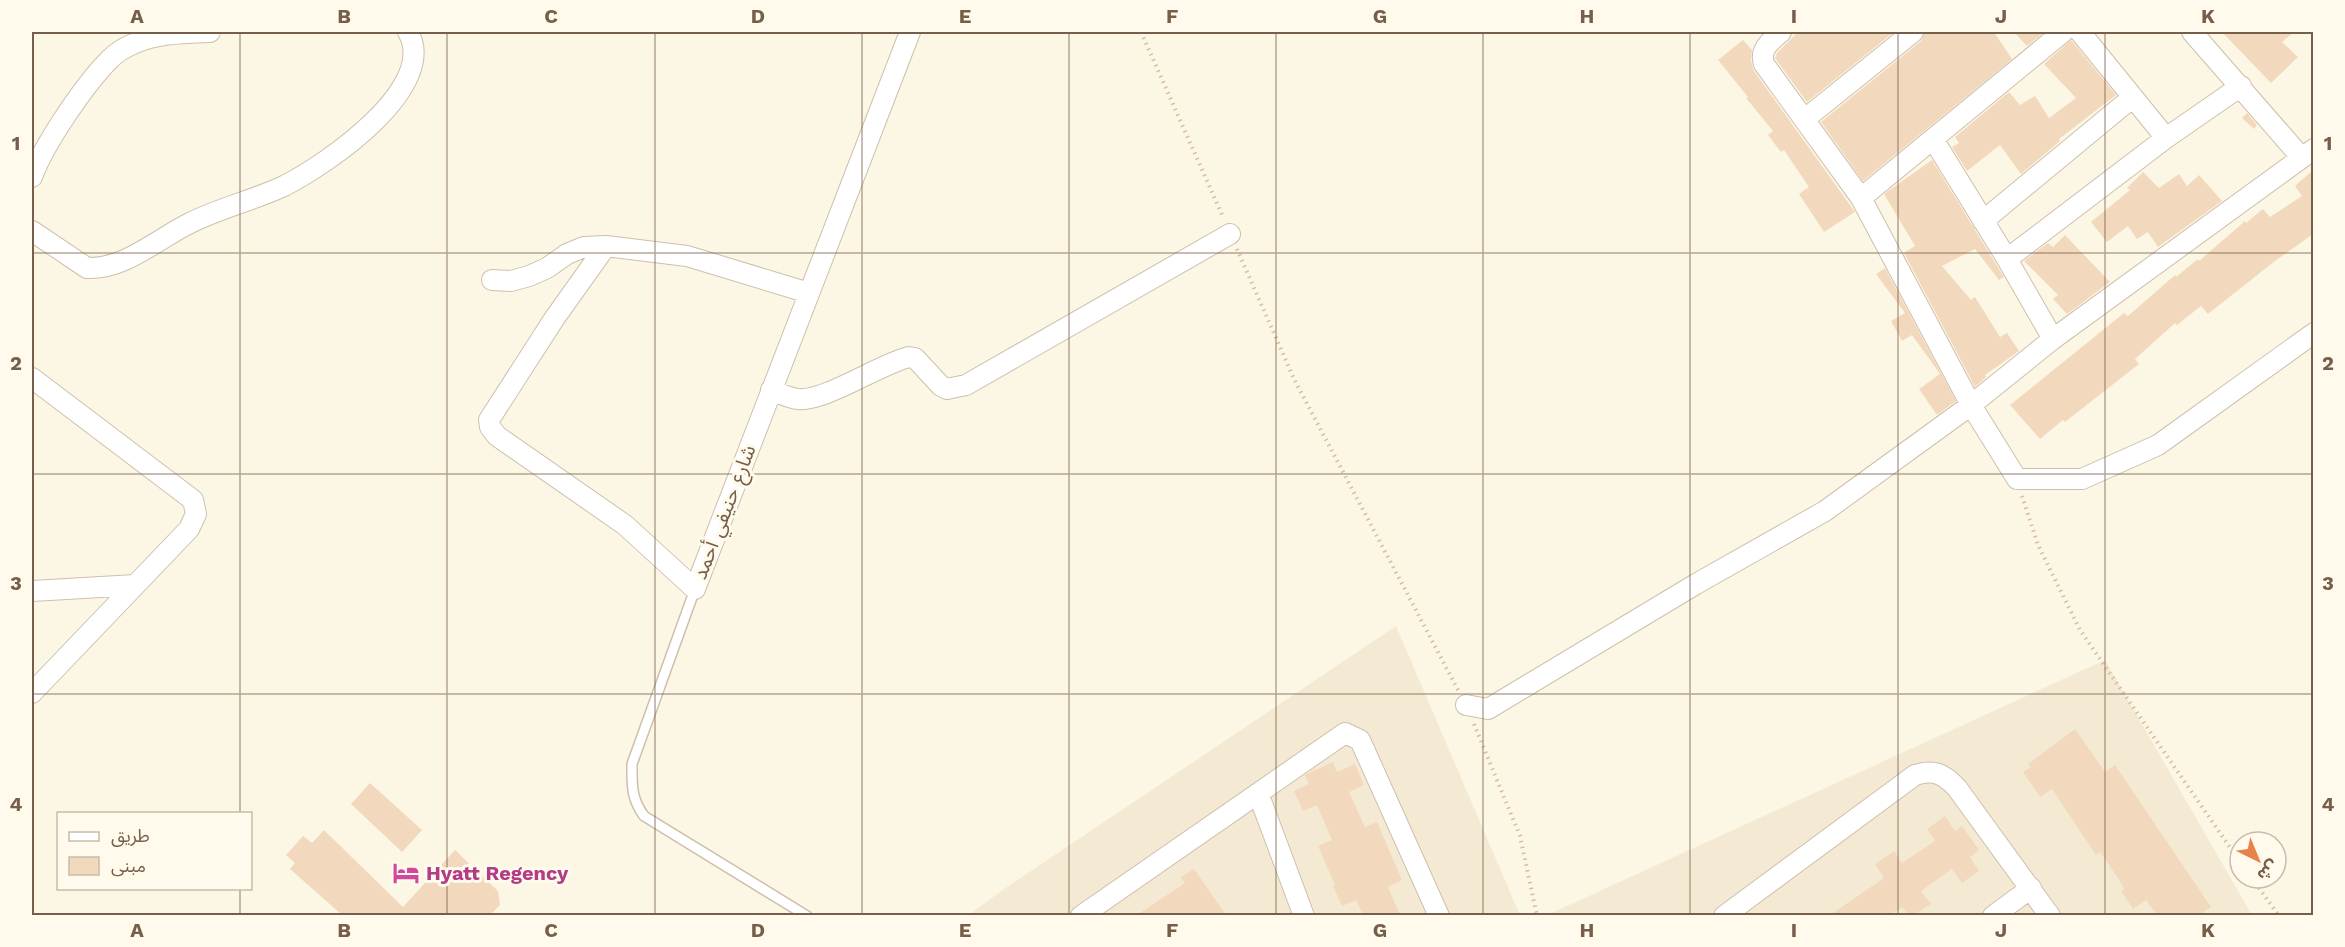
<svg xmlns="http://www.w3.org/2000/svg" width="2345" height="947" viewBox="0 0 2345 947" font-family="'Work Sans','Noto Sans Arabic',sans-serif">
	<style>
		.residential { fill: #f4ead4 }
		.building { fill: #f2d9bd }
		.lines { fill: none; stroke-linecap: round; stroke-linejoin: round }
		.service-casing { stroke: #cebfac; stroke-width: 12 }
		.minor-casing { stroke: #cebfac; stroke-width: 22 }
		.path { stroke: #d7bda0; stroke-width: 4; stroke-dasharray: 1.5 4.5; stroke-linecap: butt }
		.service { stroke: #fff; stroke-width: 9 }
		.minor { stroke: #fff; stroke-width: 20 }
		.grid { fill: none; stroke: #765f4a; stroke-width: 1.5; stroke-opacity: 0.55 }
		.labels { text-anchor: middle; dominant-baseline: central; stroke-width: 6; stroke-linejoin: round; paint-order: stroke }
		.street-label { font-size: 20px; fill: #765f4a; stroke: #fffaec }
		.hotel-label { font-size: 20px; font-weight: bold; fill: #b23c85; stroke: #fffaec; text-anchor: start }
		.neatline { fill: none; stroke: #765f4a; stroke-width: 2 }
		.grid-label { font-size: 20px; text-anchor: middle; font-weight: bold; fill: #765f4a }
	</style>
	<rect width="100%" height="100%" fill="#fcf7e5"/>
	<!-- residential -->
	<path class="residential" d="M 1396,626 L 1520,915 L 967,916 L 1004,889 Z
		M 2105,660 L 2252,915 L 1545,916 Z"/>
	<!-- building -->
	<path class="building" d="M 1798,32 L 1894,32 L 1807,102 L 1775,58 L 1777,53 Z
		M 1925,32 L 1994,32 L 2012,59 L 1863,181 L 1821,122 L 1921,41 Z
		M 2014,32 L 2045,32 L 2027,46 Z
		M 2222,32 L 2294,32 L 2282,42 L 2298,57 L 2271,83 Z
		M 1743,40 L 1752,50 L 1751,61 L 1754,71 L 1855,212 L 1824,232 L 1799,194 L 1809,187 L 1784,150 L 1781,152 L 1768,135 L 1773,131 L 1746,98 L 1748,97 L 1718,60 Z
		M 2071,40 L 2116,95 L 2059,139 L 2060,141 L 2021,174 L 2000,145 L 1967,171 L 1952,147 L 1959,143 L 1955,137 L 2009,92 L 2020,105 L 2035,96 L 2049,118 L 2076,98 L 2044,64 Z
		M 2247,113 L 2257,125 L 2254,129 L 2242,118 Z
		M 1932,160 L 2004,277 L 1999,280 L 1975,249 L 1942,266 L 1971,300 L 1975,297 L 2000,337 L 2007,333 L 2019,351 L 1985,375 L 1986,377 L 1975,387 L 1904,253 L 1915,246 L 1884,194 Z
		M 2313,170 L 2313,234 L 2275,261 L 2208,314 L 2201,306 L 2177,325 L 2175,323 L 2135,359 L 2139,364 L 2065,422 L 2063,420 L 2040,439 L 2010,405 L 2124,313 L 2128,316 L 2175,275 L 2176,277 L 2198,259 L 2199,261 L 2245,221 L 2246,223 L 2263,209 L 2270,217 L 2302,196 L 2295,186 Z
		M 2143,172 L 2159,188 L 2179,174 L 2187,186 L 2199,175 L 2222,201 L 2158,247 L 2148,232 L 2137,239 L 2128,226 L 2107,242 L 2091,222 L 2130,190 L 2127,188 Z
		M 2065,235 L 2110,282 L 2067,314 L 2053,299 L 2058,295 L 2024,261 L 2048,243 L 2053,247 Z
		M 1885,268 L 1956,401 L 1937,415 L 1919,389 L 1940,374 L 1912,335 L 1902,341 L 1891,321 L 1905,313 L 1876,274 Z
		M 2075,729 L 2105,772 L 2115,765 L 2211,907 L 2199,915 L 2157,915 L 2146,900 L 2133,909 L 2121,891 L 2124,889 L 2120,881 L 2100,852 L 2096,855 L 2052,789 L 2040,797 L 2023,772 L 2031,767 L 2028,764 Z
		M 1333,762 L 1337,772 L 1355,764 L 1364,785 L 1349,792 L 1365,827 L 1377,822 L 1402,880 L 1388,887 L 1400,915 L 1363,915 L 1356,900 L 1342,906 L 1333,886 L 1335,885 L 1318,846 L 1332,840 L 1317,805 L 1303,811 L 1294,791 L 1309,784 L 1305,775 Z
		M 370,783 L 422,830 L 402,852 L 351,804 Z
		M 1945,816 L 1955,831 L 1962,826 L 1979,850 L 1970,857 L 1979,871 L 1962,883 L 1952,869 L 1921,891 L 1931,904 L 1914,915 L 1908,915 L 1902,907 L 1890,915 L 1830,915 L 1884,878 L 1875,864 L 1894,851 L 1902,863 L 1935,841 L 1927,829 Z
		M 324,830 L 403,907 L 455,850 L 498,891 L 500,905 L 490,915 L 342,915 L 290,869 L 295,863 L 286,855 L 303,836 L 312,843 Z
		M 1194,869 L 1226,915 L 1137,915 L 1185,883 L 1181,877 Z"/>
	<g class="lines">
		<!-- service casing -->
		<g class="service-casing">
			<path id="service" d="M 695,589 L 632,764 C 632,785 631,798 644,816 L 807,916"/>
		</g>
		<!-- minor casing -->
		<g class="minor-casing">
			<path id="minor" d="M 1781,32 C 1771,41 1759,49 1764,64 L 1861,198 L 1971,405 L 2017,479 L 2082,479 L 2158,445 L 2314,333
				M 2080,32 L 2166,138
				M 2192,32 L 2301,157
				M 1805,119 L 1913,32
				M 1933,139 L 2007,259 L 2053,339
				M 32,177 C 44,144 85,84 110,59 C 116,53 126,47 133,44 C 157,33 184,33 210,32
				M 1861,198 L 2063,32
				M 1983,221 L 2133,97
				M 32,231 L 87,268 C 124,270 159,238 190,223 C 220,208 254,200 284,186 C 326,165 440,87 408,32
				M 606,246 L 554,319 L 489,420 L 490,427 L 497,436 L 625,525 L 695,589 L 910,32
				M 2007,259 L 2166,138 L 2241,86
				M 492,280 L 511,281 L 529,276 L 547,268 L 567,254 L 584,247 L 606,246 L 687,256 L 809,293
				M 32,378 L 193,500 L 196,514 L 189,529 L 32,693
				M 771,390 C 779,393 789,398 798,399 C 824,402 880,364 909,357 L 915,358 L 941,386 L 947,389 L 966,385 L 1230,234
				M 32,591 L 135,585
				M 1466,705 L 1488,709 L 1696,584 L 1825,511 L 1971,405 L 2053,339 L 2314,149
				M 1258,793 L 1304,916
				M 1081,916 L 1345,733 L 1360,740 L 1439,916
				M 1724,916 L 1915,775 C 1934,769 1944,774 1957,788 L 2050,916
				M 1993,916 L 2031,888"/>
		</g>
		<!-- path -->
		<path class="path" d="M 1141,32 L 1223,217
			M 1237,249 L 1294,379 L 1458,690
			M 2022,496 L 2038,545 L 2080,630 L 2240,862
			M 1474,724 L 1520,836 L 1537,916
			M 2252,878 L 2279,916"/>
		<!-- service -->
		<use href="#service" class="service"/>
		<!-- minor -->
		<use href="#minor" class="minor"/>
	</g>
	<!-- grid -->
	<path class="grid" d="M 240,32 L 240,814M 447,32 L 447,916M 655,32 L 655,916M 862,32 L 862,916M 1069,32 L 1069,916M 1276,32 L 1276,916M 1483,32 L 1483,916M 1690,32 L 1690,916M 1898,32 L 1898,916M 2105,32 L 2105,916M 32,253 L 2314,253M 32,474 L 2314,474M 32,694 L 2314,694M 240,888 L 240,916"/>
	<!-- icons -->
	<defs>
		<g id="hotel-bare" transform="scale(2.07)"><path d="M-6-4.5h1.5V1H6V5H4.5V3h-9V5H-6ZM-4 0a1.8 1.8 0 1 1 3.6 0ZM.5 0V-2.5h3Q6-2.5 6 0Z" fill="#d1479c" stroke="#fffaec" stroke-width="2.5" paint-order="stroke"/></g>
	</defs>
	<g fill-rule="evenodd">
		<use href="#hotel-bare" x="406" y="873"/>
	</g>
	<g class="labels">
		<!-- street labels -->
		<g class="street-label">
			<text transform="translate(724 512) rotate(-69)">شارع حنيفي أحمد</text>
		</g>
		<!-- hotel labels -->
		<g class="hotel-label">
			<text x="426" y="873">Hyatt Regency</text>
		</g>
	</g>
	<!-- border -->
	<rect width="2345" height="947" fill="none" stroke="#fffaec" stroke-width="66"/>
	<!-- legend -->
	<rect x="57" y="812" width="195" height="78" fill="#fffaec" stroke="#c8bcab" stroke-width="1.5"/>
	<rect x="69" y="832" width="30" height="9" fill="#ffffff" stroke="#c8bcab" stroke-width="1.5"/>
	<text x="111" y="842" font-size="18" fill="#765f4a">طريق</text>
	<rect x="69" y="857" width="30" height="18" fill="#f2d9bd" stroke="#c8bcab" stroke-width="1.5"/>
	<text x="111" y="872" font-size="18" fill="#765f4a">مبنى</text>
	<!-- north arrow -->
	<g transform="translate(2258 860) rotate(137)"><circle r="28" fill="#fffaec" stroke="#c8bcab" stroke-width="1.5"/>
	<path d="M0-4.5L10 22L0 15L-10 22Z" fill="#e7824a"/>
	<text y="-9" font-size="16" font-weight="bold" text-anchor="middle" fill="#765f4a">ش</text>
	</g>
	<rect x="33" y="33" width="2279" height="881" class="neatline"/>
	<g class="grid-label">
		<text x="137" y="23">A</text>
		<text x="344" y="23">B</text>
		<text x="551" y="23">C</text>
		<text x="758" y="23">D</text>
		<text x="965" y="23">E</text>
		<text x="1172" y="23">F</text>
		<text x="1380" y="23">G</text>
		<text x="1587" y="23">H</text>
		<text x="1794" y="23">I</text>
		<text x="2001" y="23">J</text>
		<text x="2208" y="23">K</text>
		<text x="16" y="150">1</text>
		<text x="2328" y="150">1</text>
		<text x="16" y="370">2</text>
		<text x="2328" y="370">2</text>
		<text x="16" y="590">3</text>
		<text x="2328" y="590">3</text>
		<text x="16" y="811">4</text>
		<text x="2328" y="811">4</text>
		<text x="137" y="937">A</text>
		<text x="344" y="937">B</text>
		<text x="551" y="937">C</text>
		<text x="758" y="937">D</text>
		<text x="965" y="937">E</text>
		<text x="1172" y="937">F</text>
		<text x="1380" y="937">G</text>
		<text x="1587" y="937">H</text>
		<text x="1794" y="937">I</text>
		<text x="2001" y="937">J</text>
		<text x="2208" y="937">K</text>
	</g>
</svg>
